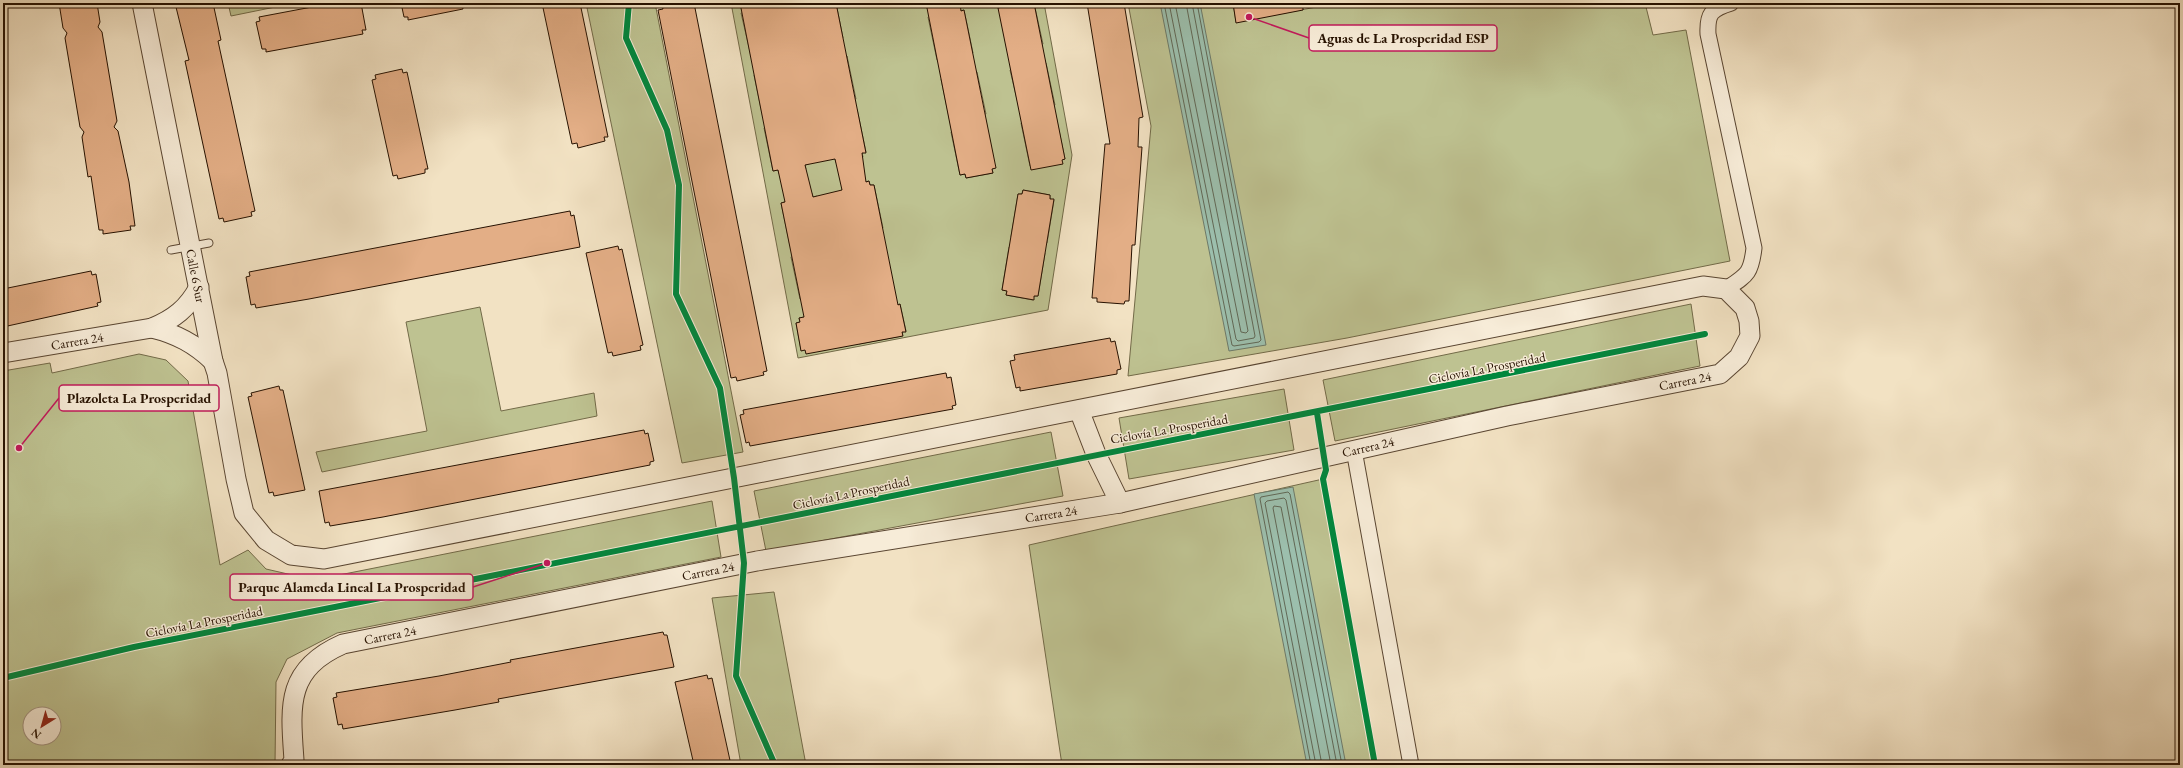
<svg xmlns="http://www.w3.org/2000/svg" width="2183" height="768" viewBox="0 0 2183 768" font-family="'EB Garamond',serif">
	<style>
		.green { fill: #bec291; stroke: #726a48; fill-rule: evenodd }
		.water { fill: #9cbfad; stroke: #6d7968 }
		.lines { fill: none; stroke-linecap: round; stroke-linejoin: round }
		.shore { stroke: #616856; stroke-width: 1 }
		.building { fill: #e3ae86; stroke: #261100; fill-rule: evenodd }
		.service-casing { stroke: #594531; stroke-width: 9 }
		.minor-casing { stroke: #594531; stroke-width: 17 }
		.tertiary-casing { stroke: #594531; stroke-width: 21 }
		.service { stroke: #f7ecd8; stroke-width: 7 }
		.minor { stroke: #f7ecd8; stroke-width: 15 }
		.tertiary { stroke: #f7ecd8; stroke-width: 19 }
		.cycleway-casing { stroke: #f7ecd8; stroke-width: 8 }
		.cycleway { stroke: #00873e; stroke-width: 6 }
		.labels { text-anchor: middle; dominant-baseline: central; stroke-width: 3; stroke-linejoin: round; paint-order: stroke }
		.street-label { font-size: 13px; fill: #261100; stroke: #f7ecd8 }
		.leader { fill: none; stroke: #c2185b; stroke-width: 1.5 }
		.callout-dot { fill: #c2185b; stroke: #f7ecd8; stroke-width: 1.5 }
		.callout { fill: #f7ecd8; stroke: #c2185b; stroke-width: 1.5 }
		.callout-label { font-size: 14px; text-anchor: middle; font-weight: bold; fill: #261100 }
	</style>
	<rect width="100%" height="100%" fill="#f2e2c3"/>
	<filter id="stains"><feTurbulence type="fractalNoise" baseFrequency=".005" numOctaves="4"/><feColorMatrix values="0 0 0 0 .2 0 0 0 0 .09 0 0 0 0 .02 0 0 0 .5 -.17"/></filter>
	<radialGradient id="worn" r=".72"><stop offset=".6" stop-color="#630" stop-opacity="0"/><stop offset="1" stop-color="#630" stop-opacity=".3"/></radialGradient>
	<!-- green -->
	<path class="green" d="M 228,3 L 295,3 L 231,16 Z
		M 586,3 L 655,3 L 743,452 L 682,463 Z
		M 731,3 L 745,3 L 746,12 L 741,13 L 751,56 L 843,38 L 836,3 L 1002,3 L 1002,7 L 998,8 L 1039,45 L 1043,44 L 1034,3 L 1044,3 L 1072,155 L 1048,310 L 798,358 ZM 964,10 L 973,53 L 937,60 L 928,17 ZM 847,56 L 856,99 L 852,100 ZM 1042,63 L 1046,63 L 1055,105 L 1020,112 L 1010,70 ZM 973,72 L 977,72 L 986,114 L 950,122 L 941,79 ZM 758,74 L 763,118 L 754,75 ZM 857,109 L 866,152 L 862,153 L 863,157 L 836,163 L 835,159 ZM 1056,116 L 1065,159 L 1030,166 L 1021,123 ZM 768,127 L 809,164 L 805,165 L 806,169 L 779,174 L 778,170 L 773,171 L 764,128 ZM 955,131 L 992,169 L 993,173 L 966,178 L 965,174 L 960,175 L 951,132 ZM 869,181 L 870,185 L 874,185 L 883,228 L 879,228 L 842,190 L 842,187 ZM 1023,190 L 1050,195 L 1050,199 L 1054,200 L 1047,243 L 1011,237 L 1018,194 L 1022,194 ZM 812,193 L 813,197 L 817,196 L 826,239 L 790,246 L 781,203 ZM 1009,247 L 1045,253 L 1038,296 L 1034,296 L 1033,300 L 1006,295 L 1007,291 L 1002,290 ZM 796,255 L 805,298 L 800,299 L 791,257 ZM 900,304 L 906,331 L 902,332 L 902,336 L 859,344 L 858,341 L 897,305 ZM 842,310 L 801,350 L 796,323 L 800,322 L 799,318 Z
		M 1128,3 L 1233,3 L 1236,22 L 1338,3 L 1645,3 L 1653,35 L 1686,30 L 1730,261 L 1347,338 L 1128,376 L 1151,126 Z
		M 1691,304 L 1700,366 L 1335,441 L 1323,380 Z
		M 480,307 L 501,411 L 594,393 L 597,416 L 322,472 L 316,452 L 427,431 L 406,322 Z
		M 139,354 L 166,360 L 188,381 L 220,565 L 248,550 L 266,569 L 314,580 L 712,501 L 721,557 L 337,633 L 287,659 L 276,682 L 275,765 L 3,765 L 3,371 L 50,363 L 52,373 ZM 30,714 L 54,714 L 54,738 L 30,738 Z
		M 1284,389 L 1294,450 L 1129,479 L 1119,418 Z
		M 1051,432 L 1063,496 L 766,551 L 754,491 Z
		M 1323,479 L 1375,765 L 1062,765 L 1029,545 Z
		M 774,592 L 806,765 L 741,765 L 712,598 Z"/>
	<!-- water -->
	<path class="water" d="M 1160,3 L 1200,3 L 1266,345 L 1229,351 Z
		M 1293,487 L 1346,765 L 1307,765 L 1254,494 Z"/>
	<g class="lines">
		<!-- shore -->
		<path class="shore" d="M 1164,3 L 1232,345 L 1234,346 L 1259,342 L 1261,340 L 1197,3
			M 1169,3 L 1236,339 L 1238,341 L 1254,338 L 1255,336 L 1192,3
			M 1175,3 L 1241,332 L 1246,333 L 1248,331 L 1186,3
			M 1311,765 L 1260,499 L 1261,497 L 1288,492 L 1290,494 L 1342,765
			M 1316,765 L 1265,503 L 1267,501 L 1284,498 L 1286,500 L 1337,765
			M 1322,765 L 1273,508 L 1274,506 L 1281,507 L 1331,765"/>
	</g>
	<!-- building -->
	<path class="building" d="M 59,3 L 97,3 L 100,22 L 98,27 L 102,32 L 117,121 L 114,127 L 118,131 L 129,182 L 135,226 L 130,226 L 131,230 L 103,234 L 103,230 L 99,230 L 91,176 L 88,177 L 82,137 L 84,132 L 80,127 L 65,38 L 67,33 L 63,28 Z
		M 175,3 L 213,3 L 221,40 L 218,41 L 255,211 L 251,212 L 252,216 L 224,222 L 223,218 L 219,219 L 185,61 L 189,60 Z
		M 333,3 L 361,3 L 366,30 L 362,30 L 363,34 L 266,52 L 266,49 L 262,49 L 256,22 L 260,21 L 259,17 Z
		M 401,3 L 462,3 L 463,9 L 408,20 L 408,17 L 404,17 Z
		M 542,3 L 580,3 L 608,137 L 604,137 L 605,141 L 578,148 L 577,143 L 572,144 Z
		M 672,3 L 694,3 L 767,371 L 763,372 L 764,375 L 737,381 L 736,377 L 731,378 L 658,10 L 663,9 L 662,5 Z
		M 740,3 L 836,3 L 866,153 L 862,153 L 866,182 L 869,181 L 870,185 L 874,185 L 898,305 L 900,304 L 906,332 L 902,332 L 903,336 L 806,354 L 805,350 L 801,351 L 796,323 L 800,322 L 799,318 L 804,317 L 781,203 L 785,202 L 778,170 L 773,171 ZM 835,159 L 842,190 L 813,197 L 805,165 Z
		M 926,3 L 960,3 L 961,11 L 964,10 L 996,168 L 992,169 L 993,173 L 966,178 L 965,174 L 960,175 Z
		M 1002,3 L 1034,3 L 1065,159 L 1062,160 L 1063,164 L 1031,170 L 998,8 L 1002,7 Z
		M 1087,3 L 1124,3 L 1143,117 L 1139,118 L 1138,147 L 1142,147 L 1135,245 L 1132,245 L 1129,301 L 1125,301 L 1124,304 L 1097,302 L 1097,298 L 1092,298 L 1105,144 L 1110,144 Z
		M 1233,3 L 1303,3 L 1303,10 L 1236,23 Z
		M 402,69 L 403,73 L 407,72 L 428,169 L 425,169 L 425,173 L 398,179 L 397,175 L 393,176 L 372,80 L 376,79 L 375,75 Z
		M 1023,190 L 1050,195 L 1050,199 L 1054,199 L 1038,296 L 1034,296 L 1034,300 L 1006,295 L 1007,291 L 1002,290 L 1018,194 L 1022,194 Z
		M 570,211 L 571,216 L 574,215 L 580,247 L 309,299 L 256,308 L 255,304 L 251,305 L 246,277 L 250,276 L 249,272 Z
		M 618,246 L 619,250 L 622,249 L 643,345 L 640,346 L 641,350 L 613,356 L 612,352 L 608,353 L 586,253 Z
		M 91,271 L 92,275 L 96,274 L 101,302 L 97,303 L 98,306 L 3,327 L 3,289 Z
		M 1110,338 L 1111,342 L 1115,341 L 1121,369 L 1117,370 L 1117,374 L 1020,391 L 1020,387 L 1016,388 L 1010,361 L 1015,360 L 1014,355 Z
		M 946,373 L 947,378 L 951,377 L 956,405 L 952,406 L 953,409 L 750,446 L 749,442 L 746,443 L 740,415 L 744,414 L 743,410 Z
		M 279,386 L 280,390 L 283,390 L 305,490 L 274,496 L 273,492 L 269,493 L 248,397 L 252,396 L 251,393 Z
		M 644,430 L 645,434 L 648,433 L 654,461 L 650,462 L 650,465 L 383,517 L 330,526 L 329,522 L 325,523 L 319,491 Z
		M 663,632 L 664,635 L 667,635 L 674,667 L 498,699 L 499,702 L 455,710 L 343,729 L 342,724 L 338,725 L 333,698 L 337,697 L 336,693 L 439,676 L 511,662 L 510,660 Z
		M 707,675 L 708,679 L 712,678 L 731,765 L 694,765 L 675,682 Z"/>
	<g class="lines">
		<!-- service casing -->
		<g class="service-casing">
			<path id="service" d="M 171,250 L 209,243"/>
		</g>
		<!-- minor casing -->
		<g class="minor-casing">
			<path id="minor" d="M 1726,289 C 1747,275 1751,274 1754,248 L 1708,34 C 1707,14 1711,9 1731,3
				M 1354,450 L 1411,765"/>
		</g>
		<!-- tertiary casing -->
		<g class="tertiary-casing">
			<g id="tertiary">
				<path id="s1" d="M 142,3 L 213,361 L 217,373 L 236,479 L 244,513 L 266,540 L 291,555 L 324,559 L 1703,286 L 1726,289 L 1745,308 L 1749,321 L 1750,336 L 1739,357 L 1720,374 L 1507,416 L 1120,503 L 757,561 L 343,644 C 286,669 290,705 294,760 L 291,765"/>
				<path d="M 152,328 C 177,334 195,344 213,361"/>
				<path id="s2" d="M 3,353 L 152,328 C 174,319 188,308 199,287"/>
				<path d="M 1079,410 L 1096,454 L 1120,503"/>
			</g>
		</g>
		<!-- service -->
		<use href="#service" class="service"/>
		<!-- minor -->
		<use href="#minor" class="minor"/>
		<!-- tertiary -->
		<use href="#tertiary" class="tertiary"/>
		<!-- cycleway casing -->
		<g class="cycleway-casing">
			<path id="cycleway" d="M 629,3 L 626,38 L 667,130 L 679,185 L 676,294 L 720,388 L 734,478 L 744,563 L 736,676 L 775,765
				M 1317,413 L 1326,470 L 1323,479 L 1375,765
				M 3,678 L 134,647 L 1705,334"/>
		</g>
		<!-- cycleway -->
		<use href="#cycleway" class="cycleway"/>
	</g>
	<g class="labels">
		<!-- street labels -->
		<g class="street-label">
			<text stroke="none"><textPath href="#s1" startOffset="278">Calle 6 Sur</textPath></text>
			<text stroke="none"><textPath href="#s2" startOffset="75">Carrera 24</textPath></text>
			<text transform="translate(1487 368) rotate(-11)">Ciclovía La Prosperidad</text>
			<text transform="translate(1685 381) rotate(-11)">Carrera 24</text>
			<text transform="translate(1169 429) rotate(-10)">Ciclovía La Prosperidad</text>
			<text transform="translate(1368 447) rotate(-13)">Carrera 24</text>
			<text transform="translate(851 493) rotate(-12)">Ciclovía La Prosperidad</text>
			<text transform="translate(1051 514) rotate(-9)">Carrera 24</text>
			<text transform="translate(708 571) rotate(-11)">Carrera 24</text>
			<text transform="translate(204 622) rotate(-11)">Ciclovía La Prosperidad</text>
			<text transform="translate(390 635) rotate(-11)">Carrera 24</text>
		</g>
	</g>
	<!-- callouts -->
	<path class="leader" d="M1249 17L1309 38M19 448L59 398M547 563L473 587"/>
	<g class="callout-dot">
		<circle cx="1249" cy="17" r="4"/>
		<circle cx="19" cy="448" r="4"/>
		<circle cx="547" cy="563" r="4"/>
	</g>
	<g class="callout">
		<rect x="1309" y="25" width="188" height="26" rx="4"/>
		<rect x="59" y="385" width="160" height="26" rx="4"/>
		<rect x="230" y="574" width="243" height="26" rx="4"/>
	</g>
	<g class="callout-label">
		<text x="1403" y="43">Aguas de La Prosperidad ESP</text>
		<text x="139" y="403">Plazoleta La Prosperidad</text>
		<text x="352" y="592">Parque Alameda Lineal La Prosperidad</text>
	</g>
	<!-- margin -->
	<rect width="2183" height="768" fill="none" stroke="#f2e2c3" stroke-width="16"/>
	<rect x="4" y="4" width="2175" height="760" fill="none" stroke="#261100" stroke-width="2"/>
	<rect x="8" y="8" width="2167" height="752" fill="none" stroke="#261100"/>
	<!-- north arrow -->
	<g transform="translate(42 726) rotate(217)"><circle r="19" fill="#f7ecd8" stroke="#a39482"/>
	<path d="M0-3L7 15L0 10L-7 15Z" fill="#8f2418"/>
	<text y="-6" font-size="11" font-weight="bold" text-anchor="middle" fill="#261100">N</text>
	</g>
	<rect width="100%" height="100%" filter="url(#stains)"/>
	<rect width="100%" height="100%" fill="url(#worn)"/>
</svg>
